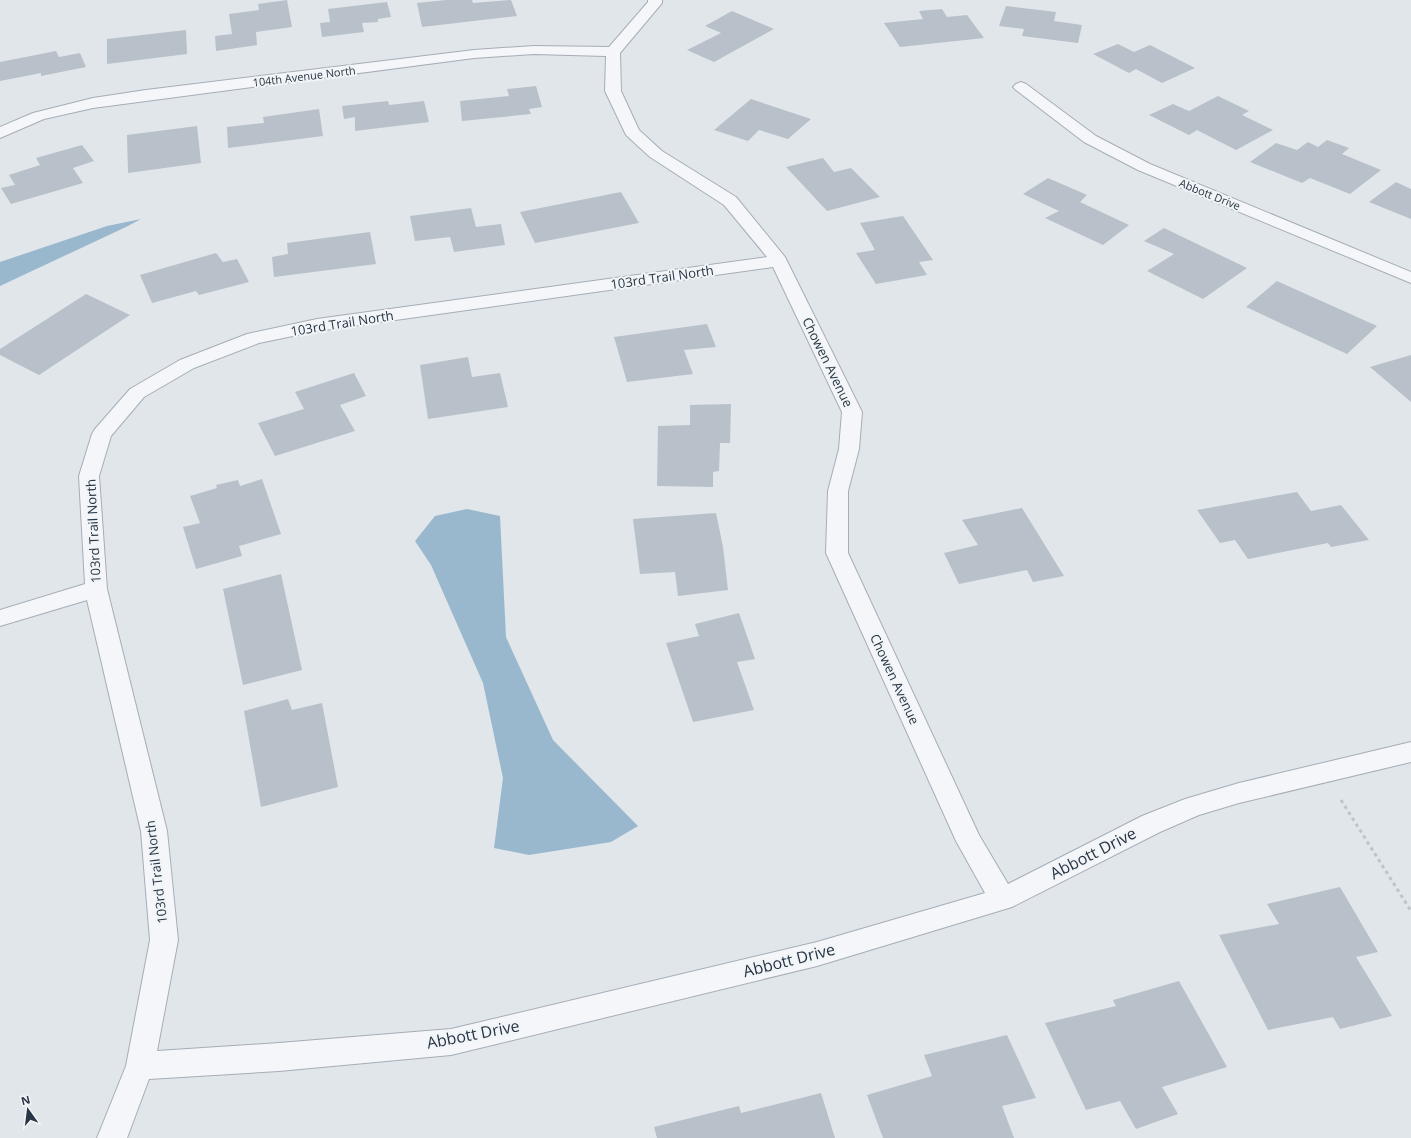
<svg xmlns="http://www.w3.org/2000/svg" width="1411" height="1138" viewBox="0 0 1411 1138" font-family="'Open Sans',sans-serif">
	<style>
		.water { fill: #99b8ce }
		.building { fill: #b8c0c9 }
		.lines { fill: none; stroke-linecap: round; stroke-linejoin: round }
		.minor-casing { stroke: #a6adb6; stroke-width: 2 }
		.path { stroke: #bfc4ca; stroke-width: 3; stroke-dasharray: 3.5 3.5; stroke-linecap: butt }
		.minor { fill: #f4f6f9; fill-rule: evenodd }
		.labels { text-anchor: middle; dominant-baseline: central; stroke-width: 4; stroke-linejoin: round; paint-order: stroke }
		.far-street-label { font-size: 11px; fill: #283544; stroke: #f1f5f8 }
		.street-label { font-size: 13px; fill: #283544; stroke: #f1f5f8 }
		.near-street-label { font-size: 16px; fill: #283544; stroke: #f1f5f8 }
	</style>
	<rect width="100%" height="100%" fill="#e1e6eb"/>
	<!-- water -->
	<path class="water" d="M 141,219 L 126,227 L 0,286 L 0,262 L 107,226 Z
		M 467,509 L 500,516 L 506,637 L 553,740 L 638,826 L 611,842 L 529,855 L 494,848 L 503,778 L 483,683 L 431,565 L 415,541 L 435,516 Z"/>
	<!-- building -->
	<path class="building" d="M 287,0 L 292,27 L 256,32 L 257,45 L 216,51 L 215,36 L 232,34 L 229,14 L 259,10 L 258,4 Z
		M 446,0 L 472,0 L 473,3 L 511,0 L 517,16 L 422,27 L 417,3 Z
		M 387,2 L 391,17 L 378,19 L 378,22 L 362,23 L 364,32 L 322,37 L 320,23 L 330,22 L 328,9 Z
		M 1006,6 L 1056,12 L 1054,21 L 1082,25 L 1078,43 L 1022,36 L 1024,29 L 999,26 Z
		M 942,9 L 947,17 L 967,15 L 984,38 L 900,47 L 884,23 L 923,19 L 919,11 Z
		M 732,11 L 774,29 L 714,62 L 687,50 L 721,33 L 705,26 Z
		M 186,30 L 187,54 L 107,64 L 107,39 Z
		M 1118,44 L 1134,52 L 1150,45 L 1195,68 L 1162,83 L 1136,69 L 1129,73 L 1093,54 Z
		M 56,51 L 59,57 L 80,53 L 86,67 L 41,76 L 41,73 L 0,81 L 0,62 Z
		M 536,86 L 542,107 L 529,109 L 531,114 L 462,121 L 460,101 L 509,96 L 507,89 Z
		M 1218,96 L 1249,111 L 1242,115 L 1273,130 L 1236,150 L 1197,130 L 1189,135 L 1149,115 L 1173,104 L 1189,111 Z
		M 751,99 L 811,119 L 788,139 L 759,130 L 748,141 L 714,130 Z
		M 388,101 L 389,105 L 424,101 L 429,122 L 355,131 L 355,117 L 344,119 L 342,106 Z
		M 319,109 L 323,136 L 228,148 L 227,127 L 264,123 L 263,117 Z
		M 197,126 L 201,163 L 128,173 L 127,135 Z
		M 1327,140 L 1349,148 L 1342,154 L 1381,170 L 1350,194 L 1310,178 L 1302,183 L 1250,162 L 1276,143 L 1297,150 L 1308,142 L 1318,147 Z
		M 82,145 L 94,161 L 73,168 L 83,183 L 11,204 L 1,188 L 15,185 L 9,175 L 40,165 L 36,158 Z
		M 823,158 L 834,172 L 851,168 L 880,197 L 827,211 L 786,167 Z
		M 1048,178 L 1087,195 L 1080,202 L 1129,225 L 1103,245 L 1045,218 L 1059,211 L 1023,194 Z
		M 1396,182 L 1411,189 L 1411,219 L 1369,202 Z
		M 621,192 L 639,223 L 535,243 L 520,212 Z
		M 471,208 L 476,227 L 501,224 L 505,245 L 454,252 L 450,237 L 415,241 L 410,216 Z
		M 903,216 L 933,260 L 919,262 L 927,275 L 876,284 L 856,253 L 875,250 L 860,223 Z
		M 1164,228 L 1247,268 L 1203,299 L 1147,271 L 1174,254 L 1144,241 Z
		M 370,232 L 376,264 L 274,277 L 272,257 L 288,254 L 287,243 Z
		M 216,253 L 223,262 L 237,259 L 249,282 L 199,295 L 196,291 L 152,303 L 140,275 Z
		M 1277,281 L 1377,326 L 1347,354 L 1246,307 Z
		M 86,294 L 130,315 L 39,375 L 0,355 L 0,349 Z
		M 707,324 L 716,347 L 684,350 L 693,374 L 627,382 L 614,337 Z
		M 1411,355 L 1411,402 L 1370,367 Z
		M 468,357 L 472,377 L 500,373 L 508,407 L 428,419 L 420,365 Z
		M 354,373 L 366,396 L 340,405 L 355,431 L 275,456 L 258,423 L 304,409 L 295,392 Z
		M 731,404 L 730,443 L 720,443 L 719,471 L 713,472 L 713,487 L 657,486 L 658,426 L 690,425 L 690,405 Z
		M 262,479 L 281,534 L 239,546 L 242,556 L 196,569 L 183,527 L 200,523 L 190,496 L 217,488 L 216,485 L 238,480 L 240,486 Z
		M 1297,492 L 1311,511 L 1341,505 L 1369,540 L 1331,547 L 1328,543 L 1248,559 L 1235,540 L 1220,543 L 1197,510 Z
		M 1022,508 L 1064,576 L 1033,582 L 1027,570 L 959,584 L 944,553 L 978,545 L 962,520 Z
		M 716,513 L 723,547 L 728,590 L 678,596 L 675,572 L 640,574 L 633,519 Z
		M 281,574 L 302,670 L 243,685 L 223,589 Z
		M 739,613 L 755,659 L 737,662 L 754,710 L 693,722 L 666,643 L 699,636 L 695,624 Z
		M 288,699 L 292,710 L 322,703 L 338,787 L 261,807 L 244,711 Z
		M 1340,887 L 1378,952 L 1356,957 L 1392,1016 L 1340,1029 L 1333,1017 L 1268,1030 L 1219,935 L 1279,924 L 1267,904 Z
		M 1179,981 L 1227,1067 L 1162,1087 L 1178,1114 L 1136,1129 L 1120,1101 L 1086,1110 L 1045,1023 L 1116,1006 L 1113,1000 Z
		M 1007,1035 L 1036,1098 L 1002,1106 L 1014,1138 L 883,1138 L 867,1095 L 932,1076 L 924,1055 Z
		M 821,1093 L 835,1138 L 657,1138 L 654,1127 L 739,1106 L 741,1113 Z"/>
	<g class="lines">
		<!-- minor casing -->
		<g class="minor-casing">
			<path id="minor" d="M 648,0 L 662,0 L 662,3 L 620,53 L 621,91 L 639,130 L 662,151 L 736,197 L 785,257 L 862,412 L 859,449 L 848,491 L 848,553 L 979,835 L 1008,884 L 1142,816 L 1185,799 L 1239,783 L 1411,742 L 1411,762 L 1239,803 L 1199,815 L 1160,832 L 1012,907 L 817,966 L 451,1055 L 279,1071 L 149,1079 L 127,1138 L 97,1138 L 126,1066 L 150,940 L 141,831 L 87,600 L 0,626 L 0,610 L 85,584 L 79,476 L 92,434 L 95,429 L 130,389 L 180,360 L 247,334 L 317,319 L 767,257 L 724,205 L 650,157 L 626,135 L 605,91 L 606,56 L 534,54 L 474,58 L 93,108 L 44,119 L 0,138 L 0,127 L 33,113 L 93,98 L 146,90 L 474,50 L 534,46 L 609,47 L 648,2 ZM 773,267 L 842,412 L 839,449 L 828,491 L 826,553 L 956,841 L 985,893 L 817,942 L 451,1029 L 279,1043 L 157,1051 L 178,940 L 167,831 L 107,589 L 99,476 L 111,436 L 144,397 L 194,368 L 259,343 L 317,331 Z
				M 1021,82 L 1026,84 L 1096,136 L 1150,164 L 1411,272 L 1411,283 L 1138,170 L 1084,142 L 1016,90 L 1013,87 L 1016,84 Z"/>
		</g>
		<!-- path -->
		<path class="path" d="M 1341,800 L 1411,911"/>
		<!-- minor -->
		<use href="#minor" class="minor"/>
	</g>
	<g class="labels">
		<!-- far-street labels -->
		<g class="far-street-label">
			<text transform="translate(304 76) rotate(-7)">104th Avenue North</text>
			<text transform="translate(1210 194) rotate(22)">Abbott Drive</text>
		</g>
		<!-- street labels -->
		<g class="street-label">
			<text transform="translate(662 277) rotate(-8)">103rd Trail North</text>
			<text transform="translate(342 323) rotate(-9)">103rd Trail North</text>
			<text transform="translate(828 362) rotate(64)">Chowen Avenue</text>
			<text transform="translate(93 531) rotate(-93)">103rd Trail North</text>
			<text transform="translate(895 679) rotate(65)">Chowen Avenue</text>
			<text transform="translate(156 872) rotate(-97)">103rd Trail North</text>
		</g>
		<!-- near-street labels -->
		<g class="near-street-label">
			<text transform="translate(1093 853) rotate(-27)">Abbott Drive</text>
			<text transform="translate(789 960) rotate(-14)">Abbott Drive</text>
			<text transform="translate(473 1034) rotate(-11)">Abbott Drive</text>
		</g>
	</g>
	<!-- north arrow -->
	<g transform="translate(28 1110) rotate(346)" stroke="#f1f5f8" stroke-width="3" paint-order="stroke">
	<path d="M0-3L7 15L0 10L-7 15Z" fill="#283544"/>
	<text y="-6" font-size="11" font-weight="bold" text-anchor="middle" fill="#283544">N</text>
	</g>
</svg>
